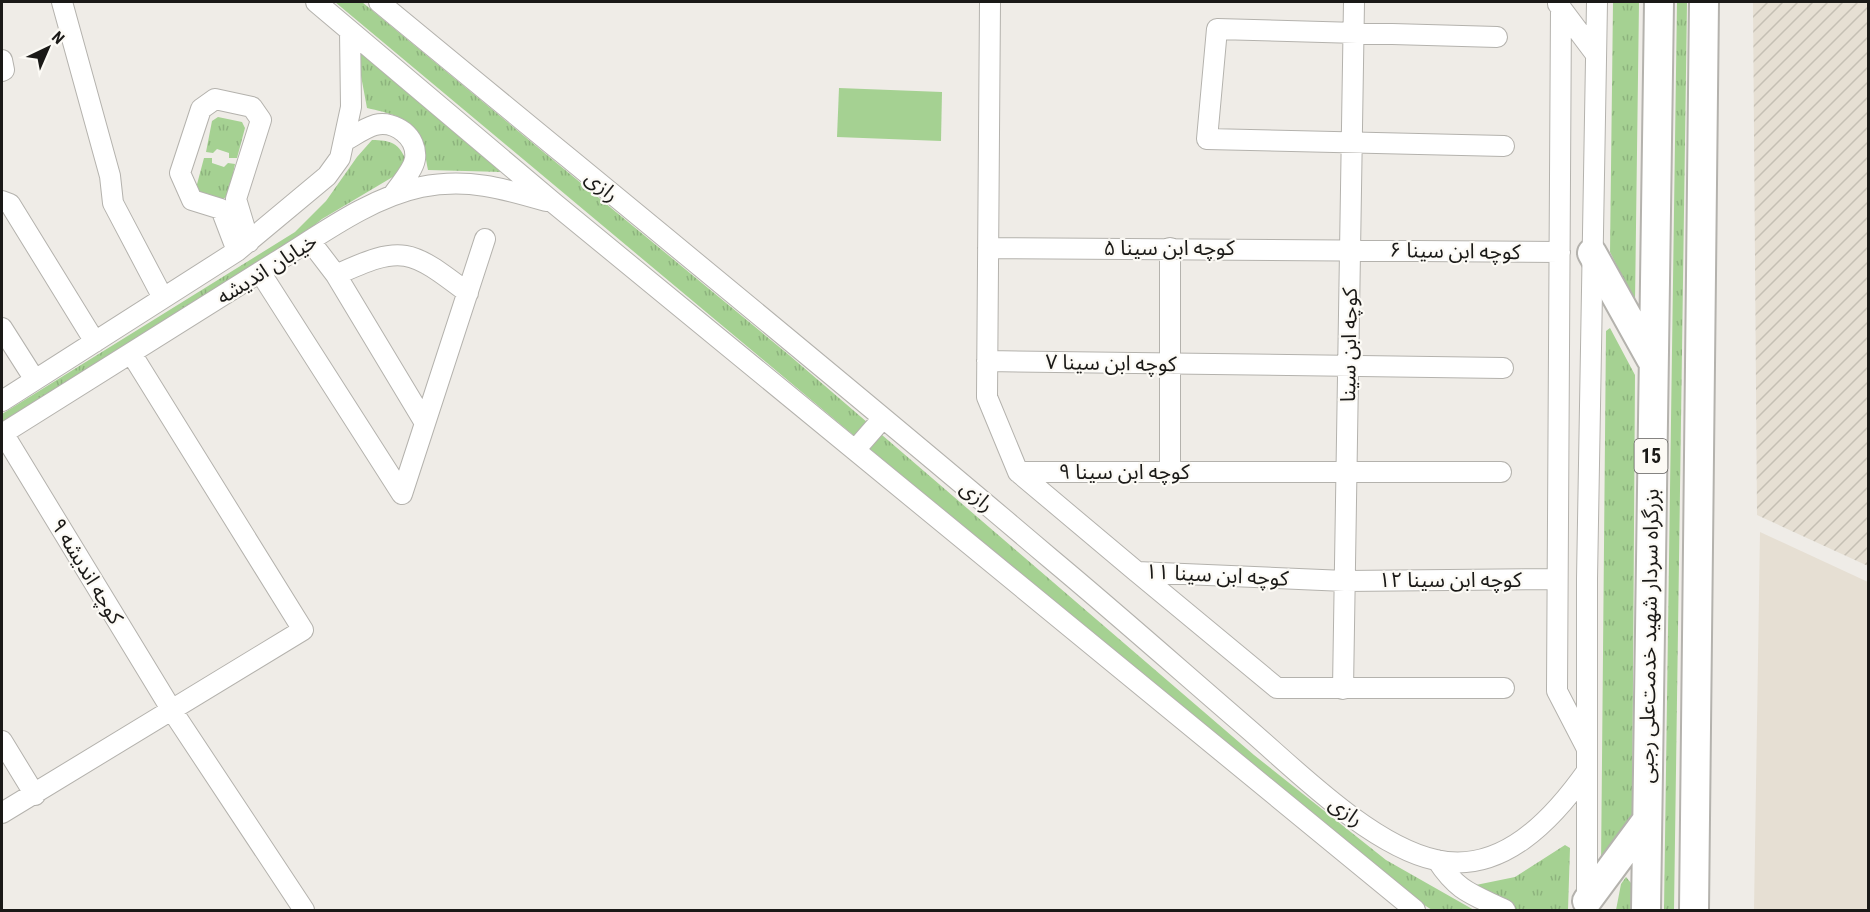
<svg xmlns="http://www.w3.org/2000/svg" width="1870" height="912" viewBox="0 0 1870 912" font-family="'Roboto Condensed','Noto Sans Arabic',sans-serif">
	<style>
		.built { fill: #e6dfd3 }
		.industrial { fill: url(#industrial-furrows) }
		.grass { fill: url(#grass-tufts) }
		.pitch { fill: #a5d192 }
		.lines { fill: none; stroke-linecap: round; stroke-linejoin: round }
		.minor-casing { stroke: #b4b2ad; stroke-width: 22 }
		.highway-casing { stroke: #b4b2ad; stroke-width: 32 }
		.minor { stroke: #fff; stroke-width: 20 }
		.highway { stroke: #fff; stroke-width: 28 }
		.labels { text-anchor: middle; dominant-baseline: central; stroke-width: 4.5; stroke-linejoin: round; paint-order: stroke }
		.shield { fill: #fcfaf5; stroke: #5e5c5a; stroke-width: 1.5 }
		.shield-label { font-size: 20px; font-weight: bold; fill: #1a1917 }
		.street-label { font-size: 21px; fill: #1a1917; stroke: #fcfaf5 }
	</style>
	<defs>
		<pattern id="industrial-furrows" width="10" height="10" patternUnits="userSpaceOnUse" patternTransform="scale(1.5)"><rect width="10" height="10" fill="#e6dfd3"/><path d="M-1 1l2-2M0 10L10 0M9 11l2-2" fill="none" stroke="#c5bfb4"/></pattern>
		<pattern id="grass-tufts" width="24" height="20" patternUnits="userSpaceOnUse" patternTransform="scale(1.5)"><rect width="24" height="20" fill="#a5d192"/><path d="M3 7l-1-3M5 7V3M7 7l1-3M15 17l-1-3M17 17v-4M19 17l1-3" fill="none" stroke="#8db37d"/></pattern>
	</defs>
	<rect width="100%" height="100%" fill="#efece7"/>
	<!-- built -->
	<path class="built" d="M 1760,532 L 1868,582 L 1868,910 L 1754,910 Z"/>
	<!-- industrial -->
	<path class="industrial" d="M 1753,2 L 1868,2 L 1868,566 L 1757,515 Z"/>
	<!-- grass -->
	<path class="grass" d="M 335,2 L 362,2 L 789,355 L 1254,755 L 1386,860 L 1474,910 L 1432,910 L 1418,901 L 1247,764 Z
		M 1613,2 L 1639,2 L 1635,303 L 1610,252 Z
		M 1677,2 L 1687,2 L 1674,910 L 1664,910 Z
		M 356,49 L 502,172 L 428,170 C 421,123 411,118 367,108 Z
		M 218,117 L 242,122 L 245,128 L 237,158 L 229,158 L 229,153 L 217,149 L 213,153 L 206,152 L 212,121 Z
		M 372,140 C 390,140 400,143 406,161 L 396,175 L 322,219 L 296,240 L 2,423 L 2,414 L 295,232 L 326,201 L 357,157 Z
		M 204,158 L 212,158 L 212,163 L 224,167 L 228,163 L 235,164 L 229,195 L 223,199 L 199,193 L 196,188 Z
		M 1610,328 L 1635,375 L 1632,832 L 1601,868 L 1606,331 Z
		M 1565,845 L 1570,848 L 1568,910 L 1517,910 L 1504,901 L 1471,886 L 1515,877 Z
		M 1626,877 L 1631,883 L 1631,910 L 1616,910 L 1621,884 Z"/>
	<!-- pitch -->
	<path class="pitch" d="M 839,88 L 942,92 L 941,141 L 837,137 Z"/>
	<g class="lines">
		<!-- minor casing -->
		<g class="minor-casing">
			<path id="minor" d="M 62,2 L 110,176 L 113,203 L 163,298
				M 316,2 L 555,204 L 1415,910
				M 379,2 C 603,187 829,370 1051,559 C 1117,614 1181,671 1246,727 C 1296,770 1371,846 1436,860 C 1502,875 1553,819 1587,771
				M 990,2 L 987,397 L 1018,472 L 1501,472
				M 1558,4 L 1594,52
				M 1561,7 L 1557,691 L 1586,747
				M 1497,37 L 1217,29 L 1207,139 L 1504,146
				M 2,60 L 4,70 L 2,71
				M 346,140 C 355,135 365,128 375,125 C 395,120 418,137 415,159 C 413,171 400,184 393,195
				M 2,201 L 10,204 L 95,342
				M 310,241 L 336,275 L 425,423
				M 988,248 L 1560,252
				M 237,251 L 221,209 L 192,200 L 180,173 L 201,109 L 215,99 L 252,107 L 261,120 L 236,199 L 249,242
				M 260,272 L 402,494
				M 336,275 C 403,244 410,249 468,293
				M 2,328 L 35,380
				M 987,361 L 1503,368
				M 2,401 L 237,251 L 327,176 L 340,158 L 351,107 L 350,31
				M 3,433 L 171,709 L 304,910
				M 2,434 C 93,377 184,319 276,262 C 320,235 369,198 421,187 C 467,178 502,188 546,201
				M 855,450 L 883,418
				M 1170,471 L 1170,248
				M 1018,472 L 1137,572 L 1345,581 L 1555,579
				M 402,494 L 485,239
				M 1137,572 L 1277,688 L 1504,688
				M 1343,689 L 1354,2
				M 2,741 L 35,795
				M 2,813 L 303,630 L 131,353
				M 1437,860 C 1458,892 1472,894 1505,910
				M 1587,902 L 1587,579 L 1597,2"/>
		</g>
		<!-- highway casing -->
		<g class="highway-casing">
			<path id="highway" d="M 1592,253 L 1651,359
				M 1587,901 L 1647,820
				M 1646,910 L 1659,2
				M 1694,910 L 1704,2"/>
		</g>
		<!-- minor -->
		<use href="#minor" class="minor"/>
		<!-- highway -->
		<use href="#highway" class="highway"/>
	</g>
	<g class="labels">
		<!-- shield labels -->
		<rect class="shield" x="1634.5" y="439" width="33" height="34" rx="4.5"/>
		<g class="shield-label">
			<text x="1651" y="456">15</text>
		</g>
		<!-- street labels -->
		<g class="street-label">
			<text transform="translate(602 186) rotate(40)">رازی</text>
			<text x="1169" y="248">کوچه ابن سینا ۵</text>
			<text transform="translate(1455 251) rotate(1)">کوچه ابن سینا ۶</text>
			<text transform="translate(267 269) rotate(-32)">خیابان اندیشه</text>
			<text transform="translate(1349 345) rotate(-89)">کوچه ابن سینا</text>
			<text transform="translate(1111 363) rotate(1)">کوچه ابن سینا ۷</text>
			<text x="1124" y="472">کوچه ابن سینا ۹</text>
			<text transform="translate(977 496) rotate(40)">رازی</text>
			<text transform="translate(87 571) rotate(59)">کوچه اندیشه ۹</text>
			<text transform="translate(1217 575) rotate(3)">کوچه ابن سینا ۱۱</text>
			<text x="1450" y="580">کوچه ابن سینا ۱۲</text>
			<text transform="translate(1649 636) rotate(-89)">بزرگراه سردار شهید خدمت‌علی رجبی</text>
			<text transform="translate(1346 811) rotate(36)">رازی</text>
		</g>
	</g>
	<!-- border -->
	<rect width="1870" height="912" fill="none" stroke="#1a1917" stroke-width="6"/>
	<!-- north arrow -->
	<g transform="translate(48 48) rotate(44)" stroke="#fcfaf5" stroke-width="4.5" paint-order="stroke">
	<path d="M0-4.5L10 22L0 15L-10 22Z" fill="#1a1917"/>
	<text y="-9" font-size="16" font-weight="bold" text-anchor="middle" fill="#1a1917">N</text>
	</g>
</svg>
